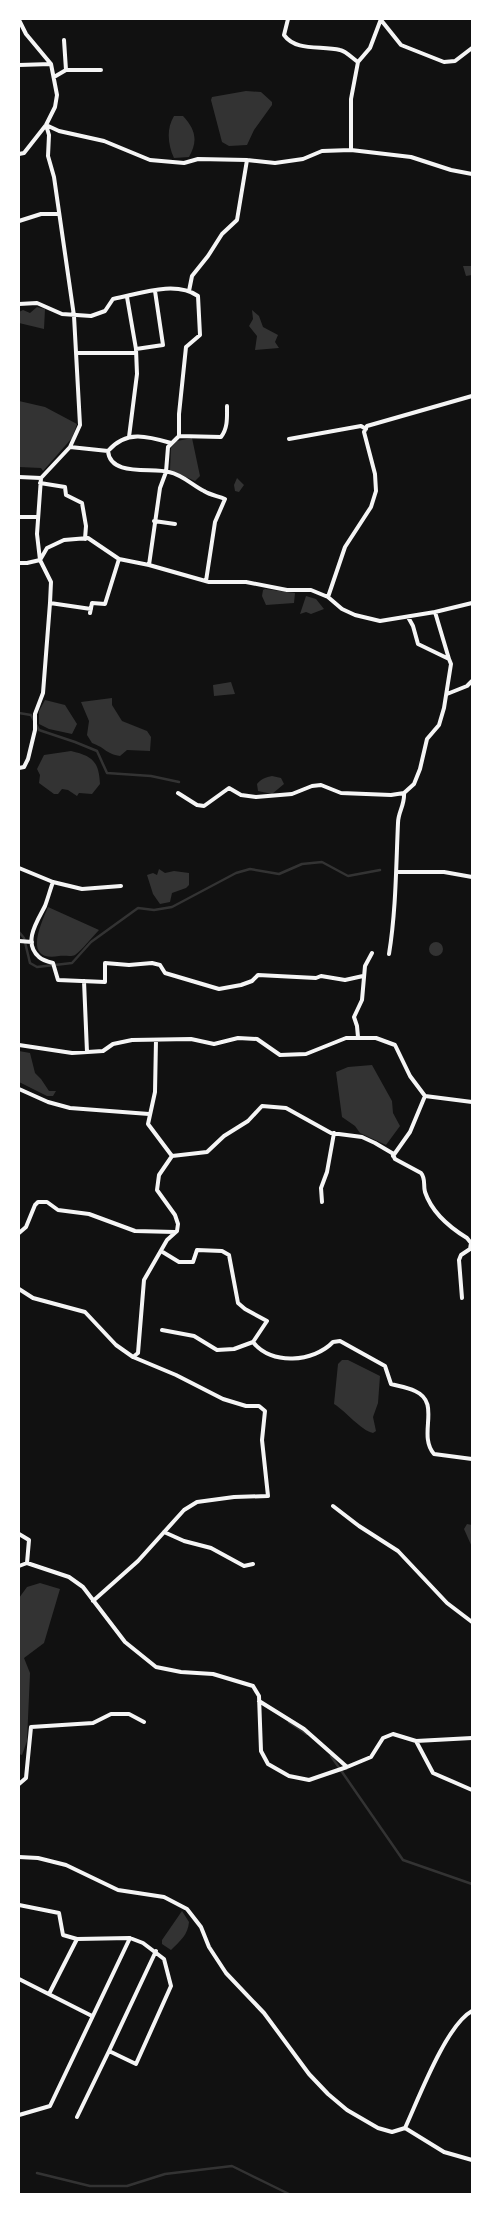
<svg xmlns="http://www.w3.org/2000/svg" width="491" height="2213" viewBox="0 0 491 2213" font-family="'Archivo Narrow',sans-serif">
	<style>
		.water { fill: #333 }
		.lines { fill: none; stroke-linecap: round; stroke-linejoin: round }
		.stream { stroke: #333; stroke-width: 2.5 }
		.minor { stroke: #f5f5f5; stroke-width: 4 }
	</style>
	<rect width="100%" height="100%" fill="#111"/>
	<!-- water -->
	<path class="water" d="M 246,91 L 261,92 L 272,102 L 272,105 L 254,130 L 247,145 L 229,146 L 222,142 L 211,100 L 212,97 Z
		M 174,116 L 183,116 C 196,130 198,141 189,157 L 174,158 C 168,145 166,129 174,116 Z
		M 463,266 L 472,266 L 472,275 L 466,276 Z
		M 37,307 L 45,309 L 44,329 L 19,323 L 19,312 L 23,310 L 30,313 Z
		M 252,310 L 259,316 L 263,327 L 278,335 L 275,342 L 279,348 L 255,350 L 257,336 L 249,326 L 253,319 Z
		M 19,401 L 45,407 L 77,424 L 72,438 L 43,471 L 41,468 L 19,467 Z
		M 192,438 L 200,476 L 195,481 L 170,470 L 171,448 L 177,441 Z
		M 237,478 L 244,485 L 239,492 L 235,491 L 234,485 Z
		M 265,589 L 295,593 L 294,603 L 266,605 L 262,596 L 263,590 Z
		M 306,596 L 316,599 L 324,609 L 311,614 L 306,612 L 300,614 Z
		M 231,682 L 235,694 L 214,696 L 213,685 Z
		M 112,698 L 112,705 L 122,721 L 147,731 L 151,737 L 150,751 L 127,750 L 120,756 C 106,754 106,748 92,743 L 87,735 L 89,721 L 81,702 Z
		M 45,700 L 65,705 L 77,724 L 72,734 L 49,729 L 39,724 L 39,711 Z
		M 71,751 C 93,756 99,762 100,784 L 92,794 L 79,793 L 77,796 L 68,790 L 62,789 L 58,794 L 54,794 L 39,783 L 40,775 L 37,769 L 44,755 Z
		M 272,776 L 281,778 L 284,784 L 272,794 L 258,791 L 257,784 C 261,779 266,777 272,776 Z
		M 159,869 L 165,873 L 174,871 L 189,873 L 189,885 L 186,888 L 172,893 L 170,902 L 160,904 L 153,894 L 147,875 L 153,873 L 157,875 Z
		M 48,907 L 99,930 C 93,936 81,951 75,955 C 71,957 64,955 59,956 C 23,962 40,926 48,907 Z
		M429 949a7 7 0 1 1 14 0a7 7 0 1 1-14 0Z
		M 19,1051 L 30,1053 L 35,1073 L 41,1079 L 49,1091 L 56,1091 L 53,1096 L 47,1096 L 19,1082 Z
		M 372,1065 L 392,1101 L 393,1113 L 400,1126 L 386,1145 L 360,1133 L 355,1126 L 342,1117 L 336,1072 L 348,1067 Z
		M 342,1360 L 348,1360 L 380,1376 L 378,1403 L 373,1417 L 376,1431 L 373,1433 C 360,1430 347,1412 334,1404 L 338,1364 Z
		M 467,1524 L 472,1525 L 472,1547 L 464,1529 Z
		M 40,1583 L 60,1589 L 44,1643 L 24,1658 L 30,1673 L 27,1741 L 22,1755 L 19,1754 L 19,1598 L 27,1587 Z
		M 182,1911 L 189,1922 C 188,1935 180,1941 171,1950 L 162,1944 L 162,1940 Z"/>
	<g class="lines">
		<!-- stream -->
		<path class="stream" d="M 19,713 L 31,715 L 39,730 L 75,742 L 97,751 L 107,773 L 151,776 L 179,782
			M 19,932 L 24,938 L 30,963 L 37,967 L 72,963 L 91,942 L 138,908 L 154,910 L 172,907 L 236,873 L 250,869 L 279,874 L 302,864 L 322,862 L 348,876 L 380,870
			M 289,1722 L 307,1734
			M 331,1756 L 403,1860 L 472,1884
			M 37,2173 L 90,2186 L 127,2186 L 165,2174 L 232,2166 L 289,2194"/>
		<!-- minor -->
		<path class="minor" d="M 288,19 L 284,35 C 296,52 322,45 340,50 C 346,51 353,59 358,62
			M 19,20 L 26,34 L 51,64 L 57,95 L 55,107 L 46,125 L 24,153 L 19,154
			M 381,20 L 401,45 L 444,62 L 455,61 L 472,48
			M 19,65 L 51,64
			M 66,70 L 101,70
			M 54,77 L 66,70 L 64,40
			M 46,125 L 59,131 L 104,141 L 150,160 L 184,163 L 198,159 L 247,160 L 275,163 L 303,159 L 322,151 L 351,150 L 411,157 L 451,170 L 472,174
			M 351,150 L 351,99 L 358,62 L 370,48 L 381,19
			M 19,221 L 41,214 L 59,214
			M 189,291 L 192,276 L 208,256 L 222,234 L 237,220 L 247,160
			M 127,297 L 136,349 L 137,374 L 129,437
			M 19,304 L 37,303 L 62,314 L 91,316 L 105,311 L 113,299 C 139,294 175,280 198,296 L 200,335 L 186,347 L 179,414 L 179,436
			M 136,349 L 163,345 L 155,291
			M 76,353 L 136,353
			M 289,439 L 361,426 L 366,429
			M 70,447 L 108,451 C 126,430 147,436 171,443
			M 108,451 C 110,477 152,467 169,472 C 183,475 192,485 204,491 C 210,495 218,496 225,499 L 215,522 L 206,581
			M 19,477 L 41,478
			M 40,483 L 65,487 L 66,495 L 82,503 L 86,526 L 85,539
			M 19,517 L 38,517
			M 154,521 L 175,524
			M 19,563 L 27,563 L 40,560 L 47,548 L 64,540 L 88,538 L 119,559 L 149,565 L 209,582 L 246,582 L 287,590 L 311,590 L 328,597 L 342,609 L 355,615 L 380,621 L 435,612 L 472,603
			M 149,565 L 160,488 L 166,472 L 168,447 L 179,436 L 221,437 C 228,428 227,417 227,406
			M 328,597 L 345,547 L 371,507 L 376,491 L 375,474 L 364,432 L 367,426 L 472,396
			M 50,603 L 91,609
			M 435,612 L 449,659
			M 90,613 L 92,603 L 105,604 L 119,559
			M 447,694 L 467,686 L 472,681
			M 19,768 L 24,767 L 28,759 L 35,730 L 35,714 L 43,693 L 50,603 L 51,582 L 40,560 L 37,534 L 41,478 L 70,447 L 80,425 L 74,316 L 54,177 L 48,156 L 49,135 L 46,125
			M 178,793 L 197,805 L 204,806 L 229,788 L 241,795 L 256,797 L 292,794 L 312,786 L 321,785 L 341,793 L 391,795 L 404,793 L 414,784 L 420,769 L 427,739 L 439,725 L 444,708 L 451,664 L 449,659 L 418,644 L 413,626 L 408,617
			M 19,868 L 53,882 L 82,889 L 121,886
			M 396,872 L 444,872 L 472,877
			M 53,882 C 50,890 48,898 45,906 C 38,920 22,942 39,957 C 42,960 49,962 53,963 L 58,980 L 105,982 L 105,963 L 129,965 L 152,963 L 160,965 L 165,973 L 219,989 L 241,985 L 252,981 L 258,975 L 316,978 L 321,976 L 345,980 L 363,976
			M 19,941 L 32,942
			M 389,954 C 396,911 396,867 398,823 C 398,812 405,805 404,793
			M 84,981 L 87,1052
			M 358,1037 L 357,1026 L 354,1017 L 362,1000 L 365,966 L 372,953
			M 156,1040 L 155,1092 L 148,1124 L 172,1156
			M 19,1045 L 72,1053 L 103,1051 L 113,1044 L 132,1040 L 191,1039 L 214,1044 L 238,1038 L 257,1039 L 280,1055 L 306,1054 L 346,1038 L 376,1038 L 395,1045 L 410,1076 L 425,1096 L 472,1102
			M 19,1089 L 48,1102 L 70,1108 L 149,1114
			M 393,1156 L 410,1132 L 425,1096
			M 322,1202 L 321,1188 L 327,1172 L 334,1133
			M 19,1233 L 26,1227 L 35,1205 L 38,1202 L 47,1202 L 58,1210 L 89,1214 L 135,1231 L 175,1232
			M 161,1251 L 179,1262 L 193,1262 L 197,1250 L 222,1251 L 229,1255 L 238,1303 L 245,1309 L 267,1321 L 253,1342 C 271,1366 314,1362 333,1342 L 340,1341 L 385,1366 L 391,1384 C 398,1386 407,1387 415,1391 C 442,1403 417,1434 434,1454 L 472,1459
			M 19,1289 L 33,1298 L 85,1312 L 116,1345 L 133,1357 L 176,1375 L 223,1399 L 246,1406 L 259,1406 L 265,1411 L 262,1440 L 268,1496 L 234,1497 L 197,1502 L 184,1510 L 138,1561 L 93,1601
			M 162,1330 L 194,1336 L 217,1350 L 234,1349 L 253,1342
			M 133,1357 L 138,1353 L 144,1280 L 167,1240 L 177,1231 L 178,1224 L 175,1215 L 157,1190 L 159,1175 L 172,1156 L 207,1152 L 224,1136 L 248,1121 L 262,1106 L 286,1108 L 331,1133 L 362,1137 L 375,1143 L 392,1153 L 395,1159 L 421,1173 C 426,1179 423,1185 425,1192 C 432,1213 449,1227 467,1238 L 471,1243 L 470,1249 L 461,1255 L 459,1260 L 462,1298
			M 333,1506 L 359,1526 L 398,1551 L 447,1603 L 472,1622
			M 164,1532 L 184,1541 L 211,1548 L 244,1566 L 253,1564
			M 19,1534 L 29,1540 L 27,1563
			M 19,1566 L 27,1563 L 69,1577 L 83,1587 L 125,1642 L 156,1667 L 181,1672 L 213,1674 L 253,1686 L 259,1696 L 261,1751 L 268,1764 L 289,1776 L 309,1780 L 347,1767 L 371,1757 L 383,1738 L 393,1734 L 416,1741 L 472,1738
			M 259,1701 L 304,1729 L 347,1767
			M 416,1741 L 433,1773 L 472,1790
			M 19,1784 L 26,1778 L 31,1727 L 93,1723 L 111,1714 L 129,1714 L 144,1722
			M 19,1857 L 38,1858 L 66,1865 L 118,1890 L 164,1897 L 187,1909 L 201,1927 L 209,1947 L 226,1973 L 264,2013 L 309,2074 L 328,2094 L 347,2110 L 378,2128 L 392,2132 L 405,2128 L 444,2152 L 472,2160
			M 19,1905 L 59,1913 L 63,1935 L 77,1939 L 130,1938 L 50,2106 L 19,2115
			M 19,1979 L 92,2016
			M 49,1994 L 77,1939
			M 109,2051 L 156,1951
			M 77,2117 L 109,2051 L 136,2064 L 171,1986 L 164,1959 L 143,1943 L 130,1938
			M 405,2128 C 418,2100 446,2025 472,2011"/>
	</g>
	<!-- border -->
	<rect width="491" height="2213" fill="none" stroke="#ffffff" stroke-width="40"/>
</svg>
